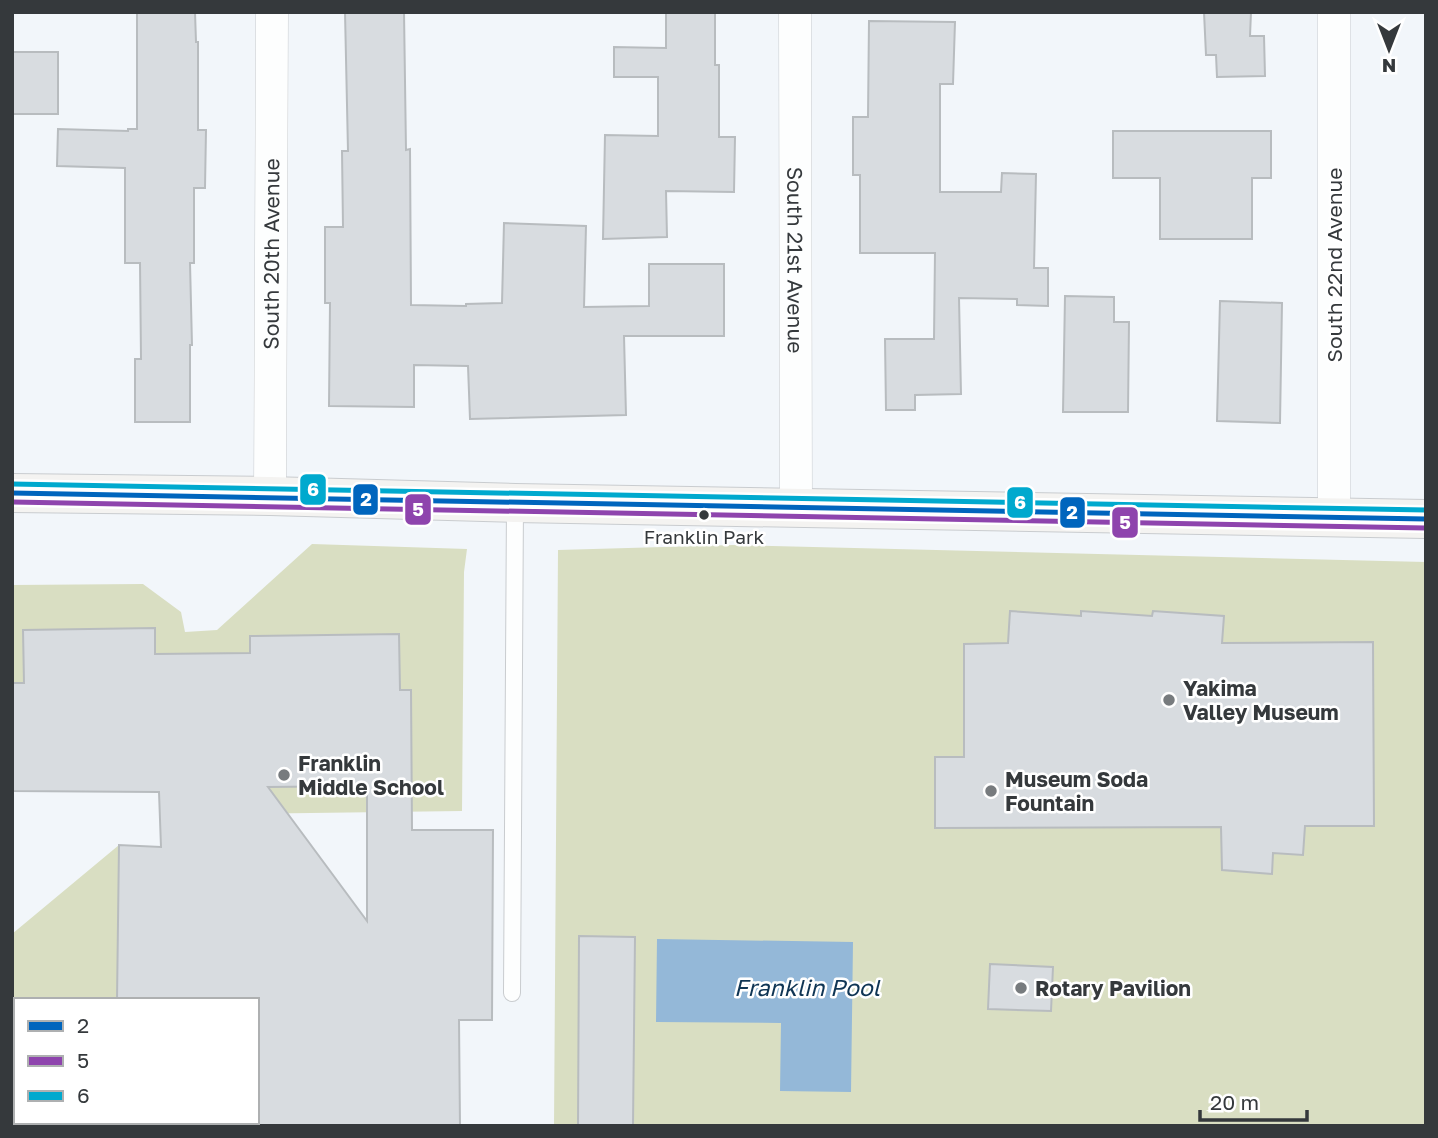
<svg xmlns="http://www.w3.org/2000/svg" width="1438" height="1138" viewBox="0 0 1438 1138" font-family="'Golos Text',sans-serif">
	<style>
		.green { fill: #d9dec2 }
		.water { fill: #94b8d8 }
		.building { fill: #d8dce0; stroke: #b8bcbf; stroke-width: 2; fill-rule: evenodd }
		.lines { fill: none; stroke-linecap: round; stroke-linejoin: round }
		.service-casing { stroke: #c9cccf; stroke-width: 18 }
		.minor-casing { stroke: #c9cccf; stroke-width: 33 }
		.secondary-casing { stroke: #c9cccf; stroke-width: 40 }
		.service { stroke: #fdfefe; stroke-width: 16 }
		.minor { stroke: #fdfefe; stroke-width: 32 }
		.secondary { stroke: #f4f3f1; stroke-width: 38 }
		.bus-1-casing { stroke: #fff; stroke-width: 10 }
		.bus-2-casing { stroke: #fff; stroke-width: 10 }
		.bus-3-casing { stroke: #fff; stroke-width: 10 }
		.bus-1 { stroke: #0065bd; stroke-width: 5 }
		.bus-2 { stroke: #8e44ad; stroke-width: 5 }
		.bus-3 { stroke: #00a9ce; stroke-width: 5 }
		.bus-dot { fill: #35393c; stroke: #fff; stroke-width: 2.5 }
		.poi-dot { fill: #777b7e; stroke: #fff; stroke-width: 2.5 }
		.labels { text-anchor: middle; dominant-baseline: central; stroke-width: 5; stroke-linejoin: round; paint-order: stroke }
		.bus-label { font-size: 19px; fill: #35393c; stroke: #fff }
		.street-label { font-size: 21px; fill: #35393c; stroke: #fff }
		.poi-label { font-size: 21px; font-weight: bold; fill: #35393c; stroke: #fff; text-anchor: start }
		.water-label { font-size: 23px; font-style: italic; fill: #0f3554; stroke: #fff }
		.line-badge { stroke: #fff; stroke-width: 2.5 }
		.badge-label { font-size: 19px; text-anchor: middle; font-weight: bold; fill: #fff }
	</style>
	<rect width="100%" height="100%" fill="#f2f6fa"/>
	<!-- green -->
	<path class="green" d="M 312,544 L 467,549 L 464,572 L 462,811 L 235,814 L 235,787 L 411,690 L 400,690 L 399,634 L 250,636 L 250,653 L 155,654 L 155,628 L 23,630 L 24,683 L 12,683 L 12,585 L 143,584 L 181,612 L 185,632 L 217,630 Z
		M 733,545 L 1426,562 L 1426,1126 L 554,1126 L 558,550 Z
		M 119,845 L 118,1000 L 16,1000 L 16,1068 L 12,1066 L 12,934 Z"/>
	<!-- water -->
	<path class="water" d="M 657,939 L 853,942 L 851,1092 L 780,1091 L 781,1023 L 656,1022 Z"/>
	<!-- building -->
	<path class="building" d="M 137,12 L 195,12 L 196,42 L 198,42 L 198,130 L 206,130 L 205,188 L 194,188 L 194,263 L 190,263 L 192,345 L 190,345 L 190,422 L 135,422 L 135,359 L 141,359 L 140,263 L 125,263 L 125,168 L 57,166 L 58,129 L 128,131 L 128,129 L 137,129 Z
		M 345,12 L 404,12 L 406,150 L 410,149 L 411,305 L 466,306 L 466,304 L 502,303 L 504,223 L 586,226 L 584,307 L 649,306 L 649,264 L 724,264 L 724,336 L 624,336 L 626,415 L 470,419 L 468,366 L 414,365 L 414,407 L 329,406 L 330,303 L 325,303 L 325,227 L 343,227 L 342,151 L 348,151 Z
		M 666,12 L 715,12 L 715,65 L 719,65 L 719,137 L 735,137 L 734,192 L 666,191 L 667,237 L 603,239 L 605,135 L 658,136 L 658,77 L 614,77 L 614,47 L 666,48 Z
		M 1204,12 L 1251,12 L 1250,36 L 1264,36 L 1265,76 L 1217,77 L 1216,55 L 1206,55 Z
		M 869,21 L 955,22 L 953,84 L 940,84 L 940,192 L 1001,192 L 1002,173 L 1036,174 L 1034,268 L 1048,268 L 1048,306 L 1017,305 L 1017,299 L 959,298 L 961,394 L 915,395 L 915,410 L 886,410 L 885,339 L 934,339 L 935,253 L 860,253 L 860,175 L 853,175 L 853,117 L 868,117 Z
		M 12,52 L 58,52 L 58,114 L 12,114 Z
		M 1113,131 L 1271,131 L 1271,178 L 1252,178 L 1252,239 L 1160,239 L 1160,178 L 1113,178 Z
		M 1065,296 L 1114,297 L 1114,322 L 1129,322 L 1128,412 L 1063,412 Z
		M 1220,301 L 1282,303 L 1280,423 L 1217,421 Z
		M 1010,611 L 1081,616 L 1081,611 L 1152,616 L 1153,611 L 1224,616 L 1222,643 L 1373,642 L 1374,826 L 1305,826 L 1303,855 L 1273,853 L 1272,874 L 1222,870 L 1221,827 L 935,828 L 935,757 L 964,757 L 964,644 L 1008,643 Z
		M 155,628 L 155,654 L 250,653 L 250,636 L 399,634 L 400,690 L 411,690 L 412,830 L 493,830 L 492,1020 L 459,1020 L 460,1126 L 257,1126 L 257,1000 L 117,1000 L 119,845 L 161,847 L 159,792 L 12,791 L 12,683 L 24,683 L 23,630 ZM 367,786 L 367,921 L 268,787 Z
		M 579,936 L 635,937 L 633,1126 L 578,1126 Z
		M 990,964 L 1053,967 L 1051,1011 L 988,1009 Z"/>
	<g class="lines">
		<!-- service casing -->
		<g class="service-casing">
			<path id="service" d="M 512,993 L 515,503"/>
		</g>
		<!-- minor casing -->
		<g class="minor-casing">
			<g id="minor">
				<path id="s1" d="M 795,12 L 796,508"/>
				<path d="M 1334,12 L 1334,517"/>
				<path id="s2" d="M 270,496 L 272,12"/>
			</g>
		</g>
		<!-- secondary casing -->
		<g class="secondary-casing">
			<path id="secondary" d="M 12,493 L 270,496 L 515,503 L 1426,519"/>
		</g>
		<!-- service -->
		<use href="#service" class="service"/>
		<!-- minor -->
		<use href="#minor" class="minor"/>
		<!-- secondary -->
		<use href="#secondary" class="secondary"/>
		<!-- bus-1 casing -->
		<g class="bus-1-casing">
			<path id="bus-1" d="M 12,493 L 1426,519"/>
		</g>
		<!-- bus-2 casing -->
		<g class="bus-2-casing">
			<path id="bus-2" d="M 12,502 L 1426,528"/>
		</g>
		<!-- bus-3 casing -->
		<g class="bus-3-casing">
			<path id="bus-3" d="M 12,484 L 1426,510"/>
		</g>
		<!-- bus-1 -->
		<use href="#bus-1" class="bus-1"/>
		<!-- bus-2 -->
		<use href="#bus-2" class="bus-2"/>
		<!-- bus-3 -->
		<use href="#bus-3" class="bus-3"/>
	</g>
	<!-- markers -->
	<circle class="bus-dot" cx="704" cy="515" r="6"/>
	<g class="poi-dot">
		<circle cx="1169" cy="700" r="7"/>
		<circle cx="284" cy="775" r="7"/>
		<circle cx="991" cy="791" r="7"/>
		<circle cx="1021" cy="988" r="7"/>
	</g>
	<g class="labels">
		<!-- bus labels -->
		<g class="bus-label">
			<text x="704" y="536">Franklin Park</text>
		</g>
		<!-- street labels -->
		<g class="street-label">
			<text stroke="none"><textPath href="#s2" startOffset="242">South 20th Avenue</textPath></text>
			<text stroke="none"><textPath href="#s1" startOffset="248">South 21st Avenue</textPath></text>
			<text transform="translate(1334 265) rotate(-90)">South 22nd Avenue</text>
		</g>
		<!-- poi labels -->
		<g class="poi-label">
			<text x="1183" y="688">Yakima<tspan x="1183" dy="24">Valley Museum</tspan></text>
			<text x="298" y="763">Franklin<tspan x="298" dy="24">Middle School</tspan></text>
			<text x="1005" y="779">Museum Soda<tspan x="1005" dy="24">Fountain</tspan></text>
			<text x="1035" y="988">Rotary Pavilion</text>
		</g>
		<!-- water labels -->
		<g class="water-label">
			<text x="807" y="987">Franklin Pool</text>
		</g>
	</g>
	<g class="line-badge">
		<rect x="299" y="473" width="28" height="33" rx="7" fill="#00a9ce"/>
		<rect x="352" y="483" width="27" height="33" rx="7" fill="#0065bd"/>
		<rect x="1006" y="486" width="28" height="33" rx="7" fill="#00a9ce"/>
		<rect x="404" y="493" width="28" height="33" rx="7" fill="#8e44ad"/>
		<rect x="1059" y="496" width="27" height="33" rx="7" fill="#0065bd"/>
		<rect x="1111" y="506" width="28" height="33" rx="7" fill="#8e44ad"/>
	</g>
	<g class="badge-label">
		<text x="313" y="496">6</text>
		<text x="366" y="506">2</text>
		<text x="1020" y="509">6</text>
		<text x="418" y="516">5</text>
		<text x="1072" y="519">2</text>
		<text x="1125" y="529">5</text>
	</g>
	<!-- border -->
	<rect width="1438" height="1138" fill="none" stroke="#35393c" stroke-width="28"/>
	<!-- legend -->
	<rect x="14" y="998" width="245" height="126" fill="#ffffff" stroke="#aeb0b1" stroke-width="2"/>
	<rect x="28" y="1021" width="35" height="10" fill="#0065bd" stroke="#aeb0b1" stroke-width="2"/>
	<text x="77" y="1033" font-size="21" fill="#35393c">2</text>
	<rect x="28" y="1056" width="35" height="10" fill="#8e44ad" stroke="#aeb0b1" stroke-width="2"/>
	<text x="77" y="1068" font-size="21" fill="#35393c">5</text>
	<rect x="28" y="1091" width="35" height="10" fill="#00a9ce" stroke="#aeb0b1" stroke-width="2"/>
	<text x="77" y="1103" font-size="21" fill="#35393c">6</text>
	<!-- north arrow -->
	<g transform="translate(1389 49) rotate(180)" stroke="#ffffff" stroke-width="5" paint-order="stroke">
	<path d="M0-5L12 26L0 18L-12 26Z" fill="#35393c"/>
	<text y="-10" font-size="19" font-weight="bold" text-anchor="middle" fill="#35393c">N</text>
	</g>
	<!-- scale -->
	<path d="M1200 1110v10h107v-10" fill="none" stroke="#35393c" stroke-width="3.5"/>
	<text x="1210" y="1110" font-size="21" fill="#35393c" stroke="#ffffff" stroke-width="5" paint-order="stroke">20 m</text>
</svg>
